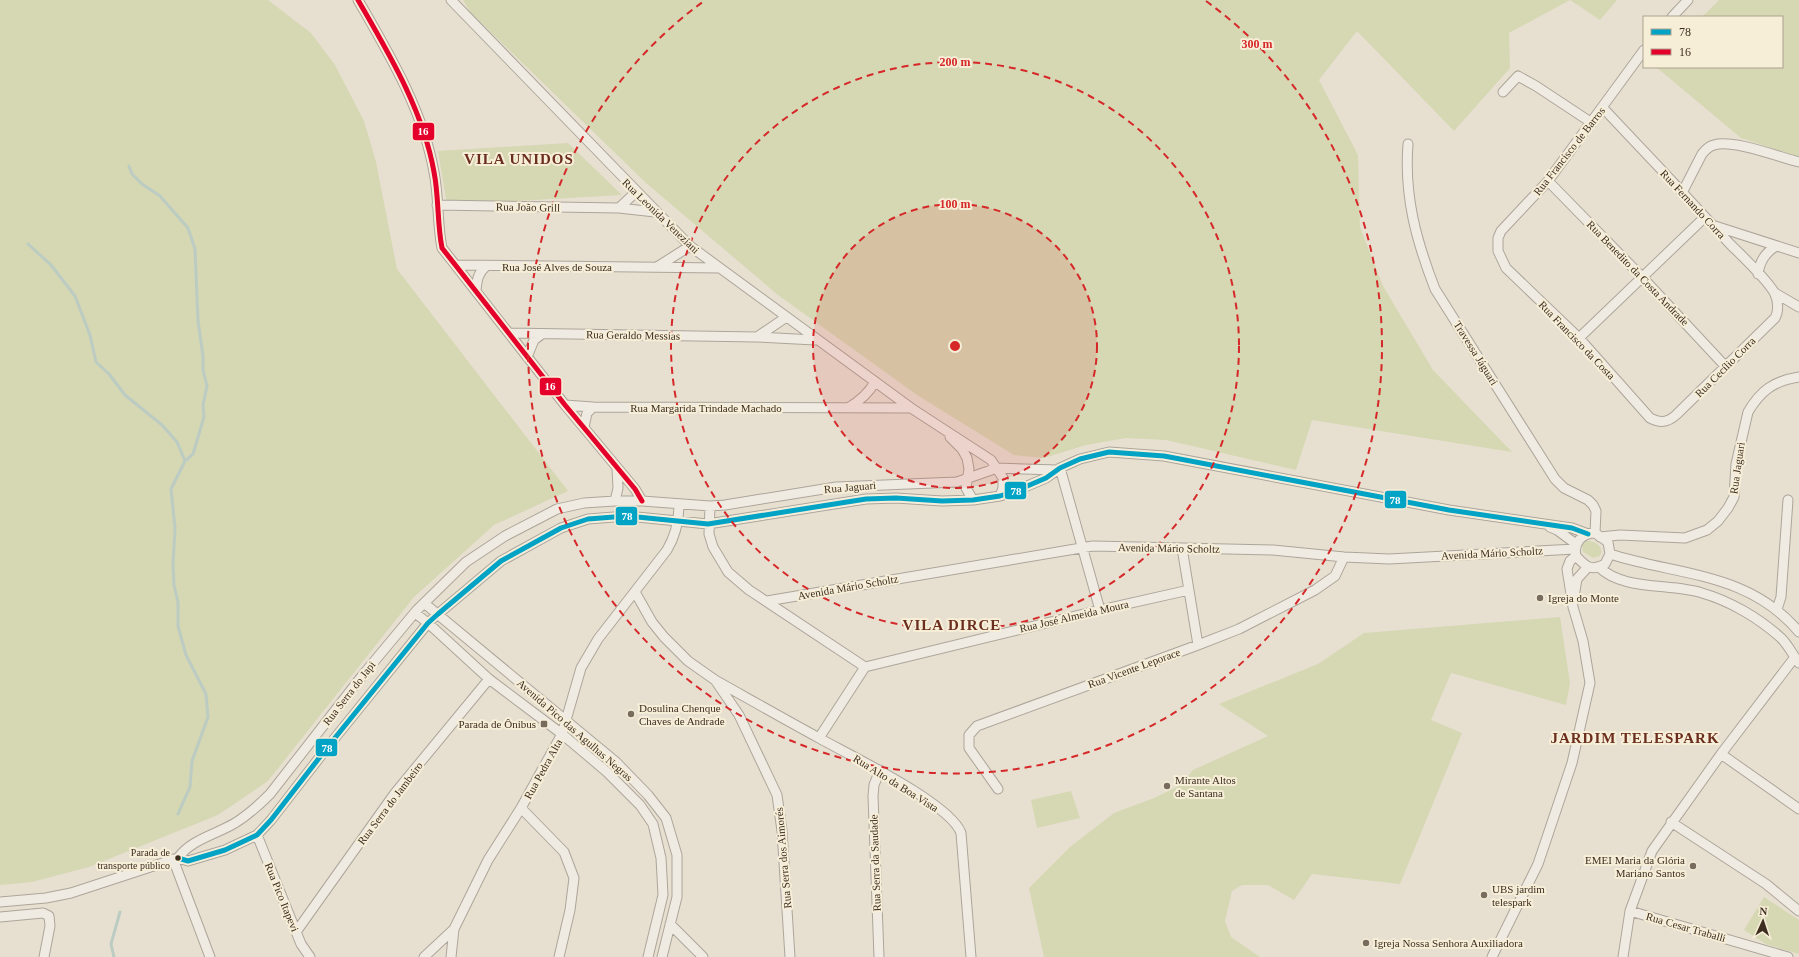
<svg xmlns="http://www.w3.org/2000/svg" width="1799" height="957" viewBox="0 0 1799 957" font-family="Georgia,serif">
	<style>
		.green { fill: #d6d7b3 }
		.lines { fill: none; stroke-linecap: round; stroke-linejoin: round }
		.stream { stroke: #bcccc2; stroke-width: 3 }
		.minor-casing { stroke: #ada599; stroke-width: 11 }
		.minor { stroke: #efebe3; stroke-width: 9 }
		.bus-1-casing { stroke: #f7eed8; stroke-width: 8 }
		.bus-2-casing { stroke: #f7eed8; stroke-width: 8 }
		.bus-1 { stroke: #03a3c5; stroke-width: 5 }
		.bus-2 { stroke: #e4002b; stroke-width: 5 }
		.ring { fill: none; stroke: #d62828; stroke-width: 2; stroke-dasharray: 7 5 }
		.poi-dot { fill: #786c5e; stroke: #f7eed8; stroke-width: 1.5 }
		.bus-dot { fill: #3d2e20; stroke: #f7eed8; stroke-width: 1.5 }
		.labels { text-anchor: middle; dominant-baseline: central; stroke-width: 4; stroke-linejoin: round; paint-order: stroke }
		.bus-label { font-size: 10px; fill: #3d2e20; stroke: #f7eed8; text-anchor: end }
		.street-label { font-size: 11px; fill: #3d2e20; stroke: #f7eed8 }
		.poi-label { font-size: 11px; fill: #3d2e20; stroke: #f7eed8; text-anchor: start }
		.district-label { font-size: 15px; font-weight: bold; letter-spacing: 1px; fill: #6b2e1e; stroke: #f7eed8 }
		.centre { fill: #d62828; stroke: #f7eed8; stroke-width: 2 }
		.ring-label { font-size: 12px; text-anchor: middle; font-weight: bold; fill: #d62828; stroke: #f7eed8; stroke-width: 4; stroke-linejoin: round; paint-order: stroke }
		.line-badge { stroke: #f7eed8; stroke-width: 1.5 }
		.badge-label { font-size: 11px; text-anchor: middle; font-weight: bold; fill: #fff }
	</style>
	<rect width="100%" height="100%" fill="#e7e0d1"/>
	<!-- green -->
	<path class="green" d="M 0,0 L 268,0 L 311,33 L 335,65 L 364,121 L 376,162 L 397,269 L 568,491 L 494,525 L 414,597 L 268,781 L 218,815 L 89,867 L 32,882 L 0,885 Z
		M 463,0 L 1570,0 L 1509,33 L 1510,68 L 1454,131 L 1357,31 L 1319,80 L 1358,155 L 1360,227 L 1383,286 L 1433,370 L 1512,452 L 1312,420 L 1296,470 L 1166,440 L 1126,438 L 1086,445 L 1044,458 L 1014,455 L 917,395 L 778,295 L 646,183 L 471,13 Z
		M 1570,0 L 1617,0 L 1600,20 Z
		M 1719,0 L 1799,0 L 1799,157 L 1741,138 L 1656,67 L 1782,67 L 1782,17 L 1702,17 Z
		M 568,143 L 622,195 L 447,205 L 438,151 Z
		M 1586,541 C 1595,540 1605,547 1600,556 L 1593,558 L 1583,552 L 1582,546 Z
		M 1560,617 L 1570,683 L 1566,705 L 1451,673 L 1431,720 L 1462,733 L 1400,884 L 1312,874 L 1294,900 L 1268,885 L 1242,885 L 1232,891 L 1225,921 L 1231,937 L 1260,957 L 1044,957 L 1029,888 L 1070,847 L 1114,813 L 1154,798 L 1181,785 L 1193,770 L 1268,736 L 1219,704 L 1318,664 L 1364,633 Z
		M 1071,791 L 1080,818 L 1037,828 L 1031,800 Z
		M 1764,897 L 1799,920 L 1799,954 L 1766,944 L 1744,930 Z"/>
	<g class="lines">
		<!-- stream -->
		<path class="stream" d="M 129,166 L 132,174 L 142,184 L 160,196 L 188,228 L 195,249 L 198,321 L 203,356 L 203,370 L 207,386 L 203,405 L 204,417 L 193,454 L 185,461 L 171,489 L 175,528 L 173,565 L 174,585 L 178,602 L 178,626 L 186,655 L 206,694 L 208,717 L 192,761 L 190,787 L 178,814
			M 28,244 L 51,265 L 75,296 L 90,335 L 96,362 L 109,374 L 125,395 L 162,425 L 177,442 L 185,461
			M 114,957 L 111,944 L 120,912"/>
		<!-- minor casing -->
		<g class="minor-casing">
			<path id="minor" d="M 358,0 C 389,54 423,110 434,172 C 439,197 437,223 442,248 L 565,405 L 635,489 L 642,501
				M 451,0 L 690,246 L 911,408 L 991,460 L 1003,478 L 1003,488 L 1000,496
				M 1672,17 L 1688,0
				M 1503,92 L 1518,76 L 1536,86 L 1592,123
				M 1603,108 C 1646,153 1688,198 1730,244 C 1741,255 1769,281 1775,294 C 1778,301 1779,311 1775,318 L 1676,415 C 1667,423 1660,423 1650,418 L 1579,338 L 1506,268 L 1498,251 L 1498,238 L 1501,231 L 1548,181 L 1644,50
				M 1408,144 C 1404,196 1416,240 1435,289 L 1555,479 L 1564,488 L 1588,500 L 1593,505 L 1596,511 L 1595,533
				M 1548,181 L 1643,278 L 1726,367
				M 1683,191 L 1702,154 C 1706,149 1709,146 1714,145 C 1733,139 1779,157 1799,162
				M 437,205 L 619,208 L 655,212
				M 619,208 L 636,192
				M 1715,226 L 1799,253
				M 456,265 L 720,268
				M 657,267 L 690,246
				M 1758,274 C 1760,261 1765,253 1776,246
				M 476,290 C 477,280 478,273 486,266
				M 1775,293 L 1799,307
				M 509,333 L 757,337 L 815,340
				M 757,337 L 785,318
				M 1579,338 L 1705,217
				M 527,357 L 534,340 L 542,334
				M 565,405 L 593,407 L 911,408
				M 848,408 C 860,401 868,394 875,382
				M 584,427 L 587,413 L 593,407
				M 950,437 L 962,449 L 967,458 L 969,469 L 966,488 L 973,500
				M 1060,468 L 1100,610
				M 615,501 L 618,488 L 617,469
				M 710,506 L 709,534 L 713,547 L 728,572 L 749,590 L 865,667
				M 1550,527 L 1557,530 L 1576,544
				M 1595,533 L 1608,542 L 1610,554 L 1605,564 C 1591,572 1585,566 1576,556 C 1573,543 1582,533 1595,533 Z
				M 1600,537 L 1620,535 L 1685,538 L 1707,530 L 1718,521 L 1728,508 L 1734,497 L 1736,464 L 1748,412 C 1761,390 1774,381 1799,377
				M 1182,548 L 1198,645
				M 1610,554 C 1679,576 1749,572 1799,632
				M 1599,567 C 1623,591 1671,583 1702,593 C 1730,601 1759,618 1781,638 C 1788,645 1793,655 1799,663
				M 635,592 L 652,622 L 664,637 L 688,661 L 715,680 L 739,715 L 777,795 L 782,831 L 790,957
				M 1574,597 L 1577,579 L 1587,568
				M 767,601 L 1093,546 L 1273,550 L 1344,557 L 1389,559 L 1575,549
				M 424,603 L 616,762 L 648,795 L 666,818 L 677,855 L 677,897 L 662,957
				M 1777,609 L 1781,597 L 1788,500
				M 415,613 L 428,623 L 489,679 L 562,734 L 607,772 L 640,805 L 653,824 L 661,858 L 663,895 L 648,957
				M 865,667 L 1100,610 L 1189,590
				M 715,680 C 749,699 784,719 819,738 C 849,755 950,803 961,833 L 971,957
				M 819,738 L 865,667
				M 1721,754 L 1799,809
				M 998,789 L 969,748 L 969,735 L 977,726 L 1198,645 L 1239,629 L 1315,590 L 1335,576 L 1344,557
				M 521,808 L 564,852 L 574,878 L 570,910 L 559,957
				M 1671,822 L 1766,884 L 1799,911
				M 257,835 L 301,944 L 310,957
				M 178,858 L 188,861 L 225,850 L 257,835 L 271,820 L 330,744 L 428,623 L 438,614 L 501,561 L 561,528 L 588,519 L 627,516 L 708,524 L 866,499 L 896,498 L 942,501 L 973,500 L 1000,496 L 1018,490 L 1046,478 L 1060,468 L 1080,459 L 1109,452 L 1164,456 L 1449,510 L 1572,528 L 1588,534
				M 178,858 C 190,840 217,834 235,823 C 248,815 259,805 270,794 L 362,676 L 417,610 L 466,562 L 505,536 L 557,509 L 584,503 L 615,501 L 642,501 L 710,506 L 725,505 L 836,487 L 957,482 L 997,468 L 1057,470
				M 173,859 L 210,957
				M 0,902 L 46,898 L 71,893 L 178,858
				M 1630,911 L 1788,957
				M 0,917 L 43,913 L 49,916 L 50,926 L 44,957
				M 670,924 L 703,957
				M 296,932 L 395,793 L 489,679
				M 424,957 L 454,929
				M 451,957 L 454,929 L 488,860 L 521,808 L 562,734 L 581,668 L 598,639 L 667,550 C 676,535 679,521 679,504
				M 879,957 L 873,796 L 874,785 L 880,770
				M 1492,957 L 1538,864 L 1572,763 L 1590,683 L 1583,641 L 1573,607 L 1567,569 L 1570,561 L 1576,556
				M 1623,957 L 1630,911 L 1652,851 L 1721,754 L 1795,657"/>
		</g>
		<!-- minor -->
		<use href="#minor" class="minor"/>
		<!-- bus-1 casing -->
		<g class="bus-1-casing">
			<path id="bus-1" d="M 178,858 L 188,861 L 225,850 L 257,835 L 271,820 L 330,744 L 428,623 L 438,614 L 501,561 L 561,528 L 588,519 L 627,516 L 708,524 L 866,499 L 896,498 L 942,501 L 973,500 L 1000,496 L 1018,490 L 1046,478 L 1060,468 L 1080,459 L 1109,452 L 1164,456 L 1449,510 L 1572,528 L 1588,534"/>
		</g>
		<!-- bus-2 casing -->
		<g class="bus-2-casing">
			<path id="bus-2" d="M 358,0 C 389,54 423,110 434,172 C 439,197 437,223 442,248 L 565,405 L 635,489 L 642,501"/>
		</g>
		<!-- bus-1 -->
		<use href="#bus-1" class="bus-1"/>
		<!-- bus-2 -->
		<use href="#bus-2" class="bus-2"/>
	</g>
	<!-- distance rings -->
	<circle cx="955" cy="346" r="142" fill="#d62828" fill-opacity=".12"/>
	<g class="ring">
		<circle cx="955" cy="346" r="142"/>
		<circle cx="955" cy="346" r="284"/>
		<path d="M1206 1A427 427 0 1 1 704 1"/>
	</g>
	<!-- markers -->
	<g class="poi-dot">
		<circle cx="1540" cy="598" r="4"/>
		<circle cx="631" cy="714" r="4"/>
		<rect x="540" y="720" width="8" height="8" rx="2"/>
		<circle cx="1167" cy="786" r="4"/>
		<circle cx="1693" cy="866" r="4"/>
		<circle cx="1484" cy="895" r="4"/>
		<circle cx="1366" cy="943" r="4"/>
	</g>
	<circle class="bus-dot" cx="178" cy="858" r="3.5"/>
	<g class="labels">
		<!-- bus labels -->
		<g class="bus-label">
			<text x="170" y="852">Parada de<tspan x="170" dy="13">transporte público</tspan></text>
		</g>
		<!-- street labels -->
		<g class="street-label">
			<text transform="translate(1569 151) rotate(-52)">Rua Francisco de Barros</text>
			<text transform="translate(1693 204) rotate(47)">Rua Fernando Corra</text>
			<text transform="translate(528 207) rotate(1)">Rua João Grill</text>
			<text transform="translate(661 216) rotate(44)">Rua Leonida Veneziani</text>
			<text x="557" y="267">Rua José Alves de Souza</text>
			<text transform="translate(1638 273) rotate(46)">Rua Benedito da Costa Andrade</text>
			<text transform="translate(633 335) rotate(1)">Rua Geraldo Messias</text>
			<text transform="translate(1577 340) rotate(46)">Rua Francisco da Costa</text>
			<text transform="translate(1476 353) rotate(58)">Travessa Jáguari</text>
			<text transform="translate(1725 367) rotate(-45)">Rua Cecílio Corra</text>
			<text x="706" y="408">Rua Margarida Trindade Machado</text>
			<text transform="translate(1737 468) rotate(-82)">Rua Jaguari</text>
			<text transform="translate(850 487) rotate(-5)">Rua Jaguari</text>
			<text transform="translate(1169 548) rotate(1)">Avenida Mário Scholtz</text>
			<text transform="translate(1492 553) rotate(-3)">Avenida Mário Scholtz</text>
			<text transform="translate(848 587) rotate(-10)">Avenida Mário Scholtz</text>
			<text transform="translate(1074 616) rotate(-13)">Rua José Almeida Moura</text>
			<text transform="translate(1134 668) rotate(-20)">Rua Vicente Leporace</text>
			<text transform="translate(349 693) rotate(-52)">Rua Serra do Japi</text>
			<text transform="translate(575 730) rotate(41)">Avenida Pico das Agulhas Negras</text>
			<text transform="translate(543 769) rotate(-61)">Rua Pedra Alta</text>
			<text transform="translate(896 783) rotate(32)">Rua Alto da Boa Vista</text>
			<text transform="translate(390 803) rotate(-53)">Rua Serra do Jambeiro</text>
			<text transform="translate(783 858) rotate(-95)">Rua Serra dos Aimorés</text>
			<text transform="translate(875 863) rotate(-92)">Rua Serra da Saudade</text>
			<text transform="translate(282 897) rotate(68)">Rua Pico Itapevi</text>
			<text transform="translate(1686 927) rotate(16)">Rua Cesar Traballi</text>
		</g>
		<!-- poi labels -->
		<g class="poi-label">
			<text x="1548" y="598">Igreja do Monte</text>
			<text x="639" y="708">Dosulina Chenque<tspan x="639" dy="13">Chaves de Andrade</tspan></text>
			<text x="536" y="724" text-anchor="end">Parada de Ônibus</text>
			<text x="1175" y="780">Mirante Altos<tspan x="1175" dy="13">de Santana</tspan></text>
			<text x="1685" y="860" text-anchor="end">EMEI Maria da Glória<tspan x="1685" dy="13">Mariano Santos</tspan></text>
			<text x="1492" y="889">UBS jardim<tspan x="1492" dy="13">telespark</tspan></text>
			<text x="1374" y="943">Igreja Nossa Senhora Auxiliadora</text>
		</g>
		<!-- district labels -->
		<g class="district-label">
			<text x="519" y="159">VILA UNIDOS</text>
			<text x="952" y="625">VILA DIRCE</text>
			<text x="1635" y="738">JARDIM TELESPARK</text>
		</g>
	</g>
	<circle cx="955" cy="346" r="6" class="centre"/>
	<g class="ring-label">
		<text x="1257" y="48">300 m</text>
		<text x="955" y="66">200 m</text>
		<text x="955" y="208">100 m</text>
	</g>
	<g class="line-badge">
		<rect x="412" y="122" width="23" height="19" rx="4" fill="#e4002b"/>
		<rect x="539" y="377" width="23" height="19" rx="4" fill="#e4002b"/>
		<rect x="1004" y="481" width="23" height="19" rx="4" fill="#03a3c5"/>
		<rect x="1384" y="490" width="23" height="19" rx="4" fill="#03a3c5"/>
		<rect x="615" y="506" width="23" height="20" rx="4" fill="#03a3c5"/>
		<rect x="315" y="738" width="23" height="19" rx="4" fill="#03a3c5"/>
	</g>
	<g class="badge-label">
		<text x="423" y="135">16</text>
		<text x="550" y="390">16</text>
		<text x="1016" y="495">78</text>
		<text x="1395" y="504">78</text>
		<text x="627" y="520">78</text>
		<text x="327" y="752">78</text>
	</g>
	<!-- legend -->
	<rect x="1643" y="16" width="140" height="52" fill="#f7eed8" stroke="#ada18e"/>
	<rect x="1651" y="29" width="20" height="6" fill="#03a3c5" stroke="#ada18e"/>
	<text x="1679" y="36" font-size="12" fill="#3d2e20">78</text>
	<rect x="1651" y="49" width="20" height="6" fill="#e4002b" stroke="#ada18e"/>
	<text x="1679" y="56" font-size="12" fill="#3d2e20">16</text>
	<!-- north arrow -->
	<g transform="translate(1763 921) rotate(3)" stroke="#f7eed8" stroke-width="3" paint-order="stroke">
	<path d="M0-3L7 15L0 10L-7 15Z" fill="#3d2e20"/>
	<text y="-6" font-size="11" font-weight="bold" text-anchor="middle" fill="#3d2e20">N</text>
	</g>
</svg>
